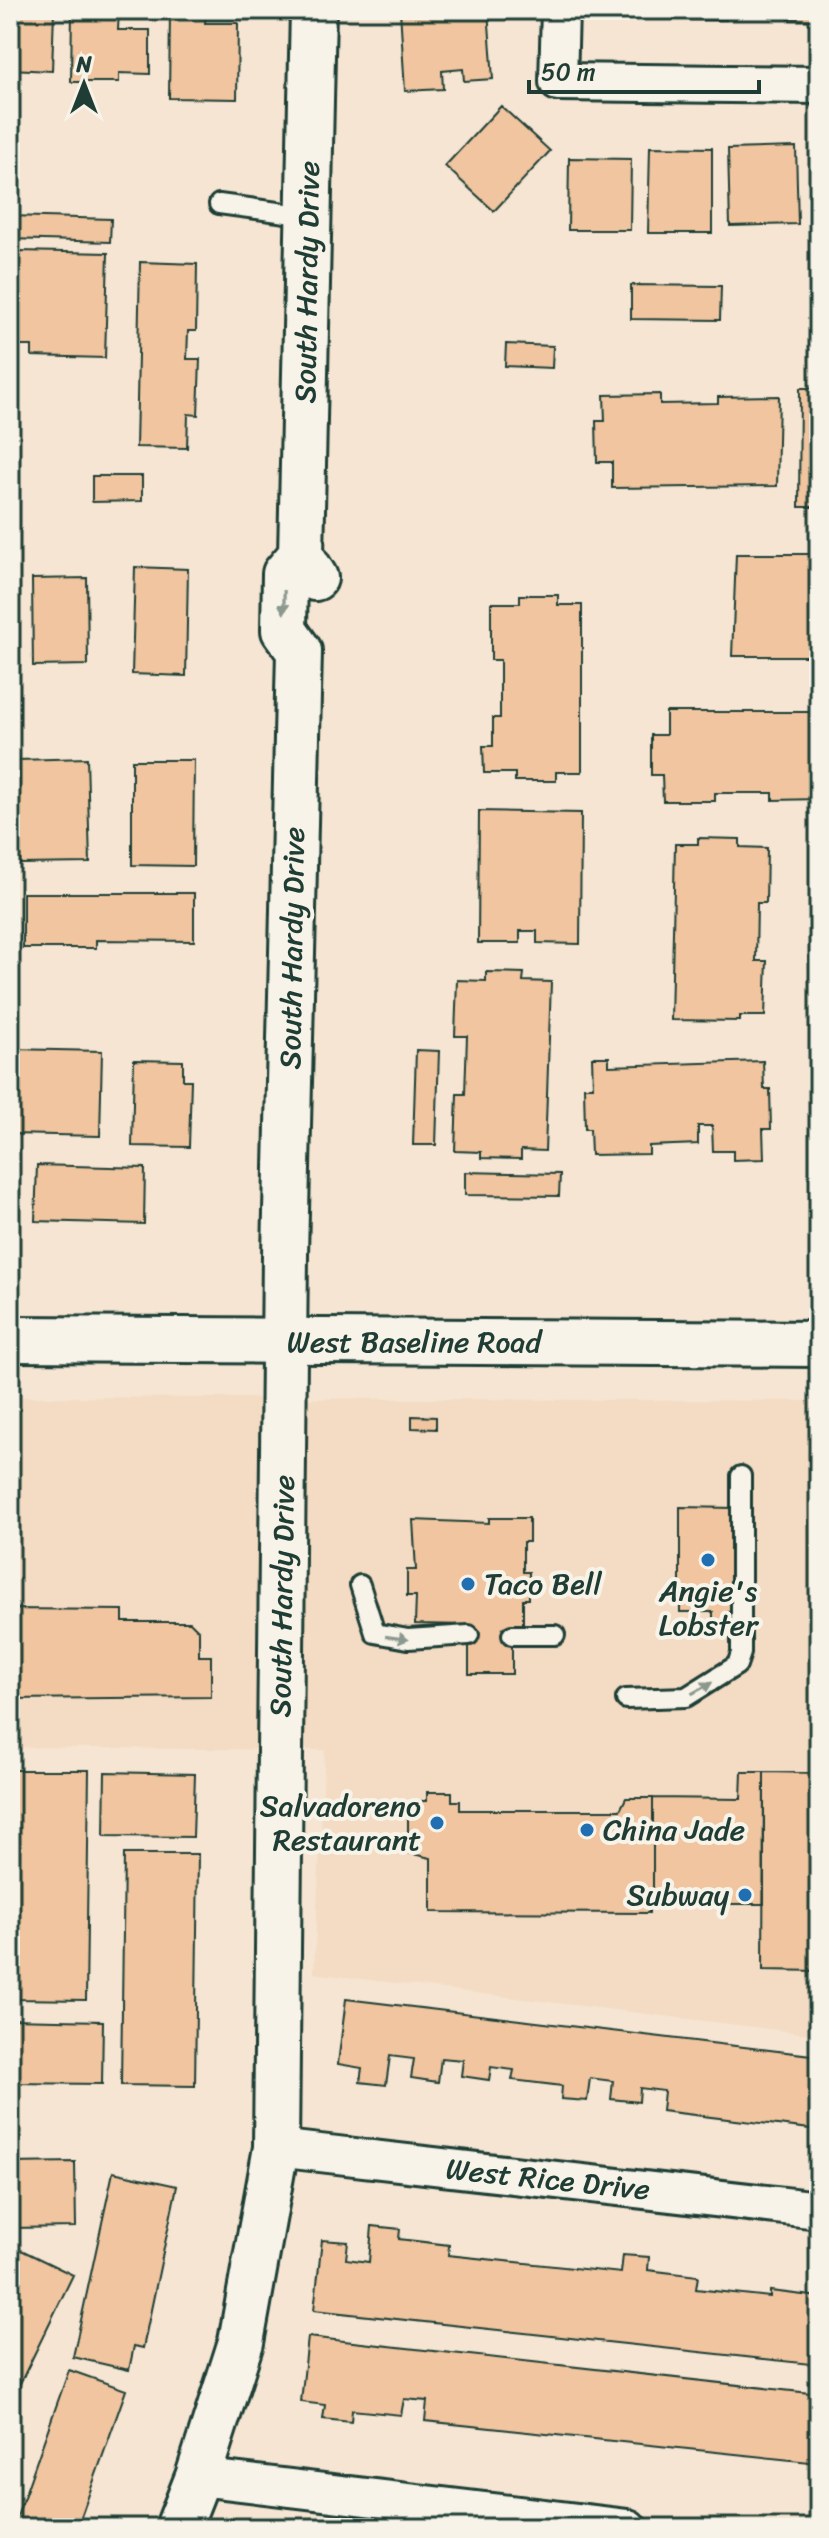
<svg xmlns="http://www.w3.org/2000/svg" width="829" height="2538" viewBox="0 0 829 2538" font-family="Sriracha,sans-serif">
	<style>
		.built { fill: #f4dbc3 }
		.building { fill: #f0c59f; stroke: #1f3d34; stroke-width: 2 }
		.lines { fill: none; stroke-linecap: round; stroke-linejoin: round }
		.lane-casing { stroke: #1f3d34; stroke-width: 24 }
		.street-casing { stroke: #1f3d34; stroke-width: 42 }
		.secondary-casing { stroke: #1f3d34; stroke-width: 50 }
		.primary-casing { stroke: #1f3d34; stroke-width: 50 }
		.lane { stroke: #f7f3e8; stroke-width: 18 }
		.street { stroke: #f7f3e8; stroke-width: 36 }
		.secondary { stroke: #f7f3e8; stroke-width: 44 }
		.primary { stroke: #f7f3e8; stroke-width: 44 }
		.oneway { fill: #8b988e }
		.poi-dot { fill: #1f6fb2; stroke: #f7f3e8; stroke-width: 3 }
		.labels { text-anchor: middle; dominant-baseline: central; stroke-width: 8; stroke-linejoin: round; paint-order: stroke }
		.street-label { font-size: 30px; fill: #1f3d34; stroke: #f7f3e8 }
		.poi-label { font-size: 30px; fill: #1f3d34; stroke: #f7f3e8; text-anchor: start }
	</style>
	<rect width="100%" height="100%" fill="#f5e5d2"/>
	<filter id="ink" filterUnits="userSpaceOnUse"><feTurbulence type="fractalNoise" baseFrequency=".0125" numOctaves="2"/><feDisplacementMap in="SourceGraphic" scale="16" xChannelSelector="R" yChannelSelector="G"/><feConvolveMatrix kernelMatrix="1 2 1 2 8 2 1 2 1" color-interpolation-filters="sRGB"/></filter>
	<g filter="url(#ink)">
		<!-- built -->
		<path class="built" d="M 10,1397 L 819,1401 L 819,2035 L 314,1973 L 325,1750 L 10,1747 Z"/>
		<!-- building -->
		<path class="building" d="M 10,10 L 54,11 L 52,71 L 10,69 Z
			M 72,10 L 119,10 L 118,30 L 150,30 L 150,74 L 119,73 L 119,82 L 71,82 Z
			M 400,10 L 488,10 L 493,79 L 464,81 L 463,69 L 442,71 L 443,89 L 405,91 Z
			M 609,10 L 676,10 L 676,19 L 609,18 Z
			M 691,10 L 756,10 L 756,13 L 726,12 L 726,20 L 691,20 Z
			M 789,10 L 819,10 L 819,20 L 788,19 Z
			M 170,11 L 206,11 L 205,23 L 238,23 L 237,99 L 169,98 Z
			M 501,106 L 550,151 L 494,211 L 445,166 Z
			M 650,147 L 712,148 L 712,233 L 648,233 Z
			M 796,147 L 798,224 L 730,226 L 728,149 Z
			M 569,158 L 631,159 L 630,230 L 568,230 Z
			M 10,216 L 111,219 L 110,242 L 10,239 Z
			M 19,251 L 108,253 L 105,358 L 32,356 L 32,346 L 17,346 Z
			M 140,262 L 197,264 L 196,331 L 188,331 L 187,359 L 200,359 L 198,415 L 188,414 L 187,448 L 136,447 Z
			M 631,285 L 721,286 L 720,320 L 631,319 Z
			M 506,344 L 553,346 L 552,368 L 505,366 Z
			M 800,388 L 819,388 L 819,507 L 799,507 Z
			M 660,394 L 660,404 L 718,403 L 718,397 L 779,396 L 777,486 L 612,488 L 612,462 L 597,462 L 596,421 L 605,421 L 604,395 Z
			M 92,476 L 142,476 L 142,501 L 92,502 Z
			M 736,554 L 819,554 L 819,656 L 732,656 Z
			M 135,567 L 188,569 L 186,676 L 132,674 Z
			M 87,578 L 88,665 L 33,666 L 32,579 Z
			M 520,595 L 558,595 L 558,605 L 582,605 L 582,772 L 556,772 L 556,781 L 515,781 L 515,773 L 484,773 L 483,746 L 493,746 L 493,718 L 500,718 L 500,660 L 491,660 L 491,603 L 520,603 Z
			M 666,712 L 819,712 L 819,799 L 773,800 L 773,793 L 715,793 L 715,801 L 663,801 L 662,775 L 651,775 L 651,735 L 666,735 Z
			M 87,758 L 90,863 L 20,864 L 18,760 Z
			M 132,760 L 194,760 L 193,866 L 132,865 Z
			M 479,811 L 581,813 L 580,944 L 537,943 L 537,931 L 520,931 L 520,943 L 478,943 Z
			M 698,838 L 740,839 L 740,847 L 767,848 L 766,903 L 757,903 L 756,961 L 767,961 L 765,1016 L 740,1016 L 740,1021 L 671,1020 L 675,844 L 698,844 Z
			M 23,893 L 194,893 L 194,941 L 96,940 L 96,948 L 23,948 Z
			M 486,972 L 524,973 L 523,981 L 551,982 L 545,1151 L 521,1150 L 521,1159 L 481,1158 L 481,1152 L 455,1151 L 457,1094 L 465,1094 L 467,1036 L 455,1036 L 457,980 L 486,981 Z
			M 10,1049 L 102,1051 L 100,1136 L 10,1134 Z
			M 416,1050 L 439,1051 L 436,1145 L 413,1145 Z
			M 592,1057 L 609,1057 L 609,1066 L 763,1061 L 764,1089 L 770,1089 L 771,1129 L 763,1129 L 764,1159 L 733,1160 L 733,1151 L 713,1151 L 712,1126 L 698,1126 L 698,1144 L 649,1146 L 649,1154 L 591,1155 L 590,1129 L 585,1129 L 584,1087 L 593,1087 Z
			M 134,1060 L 183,1061 L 183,1080 L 191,1080 L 189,1147 L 132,1146 Z
			M 37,1165 L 145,1168 L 144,1224 L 35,1221 Z
			M 465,1172 L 560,1174 L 559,1196 L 465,1195 Z
			M 412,1416 L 436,1417 L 436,1429 L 412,1428 Z
			M 680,1507 L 735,1508 L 735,1612 L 726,1612 L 726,1632 L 713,1632 L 713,1612 L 680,1612 Z
			M 489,1518 L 529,1518 L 529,1542 L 523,1542 L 523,1572 L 529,1572 L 529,1599 L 523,1599 L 523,1624 L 512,1624 L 512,1674 L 469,1674 L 469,1625 L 415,1624 L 416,1596 L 407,1596 L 407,1570 L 416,1570 L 413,1520 L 489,1523 Z
			M 10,1609 L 123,1610 L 123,1622 L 190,1622 L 199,1631 L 199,1656 L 211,1656 L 211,1697 L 10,1699 Z
			M 13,1770 L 89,1770 L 86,2000 L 12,1999 Z
			M 105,1772 L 195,1774 L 193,1837 L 104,1836 Z
			M 742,1772 L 764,1772 L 764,1904 L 653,1904 L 653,1798 L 741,1799 Z
			M 764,1772 L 819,1773 L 819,1971 L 763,1970 Z
			M 427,1792 L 452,1792 L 452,1801 L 460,1801 L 460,1810 L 620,1810 L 626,1798 L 653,1798 L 653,1904 L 649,1904 L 649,1913 L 431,1912 L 431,1858 L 408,1853 L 408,1807 L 421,1807 L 421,1801 L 427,1801 Z
			M 124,1854 L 198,1854 L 195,2086 L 121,2085 Z
			M 346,1999 L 819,2056 L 819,2130 L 662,2111 L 664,2091 L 640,2088 L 639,2102 L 611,2099 L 613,2081 L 590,2078 L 587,2101 L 561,2099 L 562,2086 L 512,2080 L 514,2070 L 491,2067 L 489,2080 L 461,2076 L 463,2060 L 441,2058 L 438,2082 L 411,2078 L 414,2059 L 390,2056 L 386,2085 L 360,2082 L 362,2068 L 338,2064 Z
			M 10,2019 L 103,2021 L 102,2084 L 10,2083 Z
			M 75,2162 L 76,2227 L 10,2228 L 10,2163 Z
			M 113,2172 L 177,2186 L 143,2348 L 134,2346 L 129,2370 L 73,2357 Z
			M 372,2226 L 400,2229 L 399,2239 L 449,2245 L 448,2255 L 621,2273 L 623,2255 L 649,2257 L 648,2270 L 698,2276 L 696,2289 L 770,2297 L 770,2291 L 819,2297 L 819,2365 L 314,2310 L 322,2240 L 348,2242 L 346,2259 L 369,2262 Z
			M 13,2246 L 73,2275 L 10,2404 L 10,2253 Z
			M 308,2337 L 819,2394 L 819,2463 L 425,2421 L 427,2401 L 404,2399 L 401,2415 L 352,2410 L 351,2422 L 323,2419 L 325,2405 L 301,2402 Z
			M 69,2370 L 126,2390 L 77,2528 L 13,2528 Z"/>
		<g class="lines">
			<!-- lane casing -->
			<g class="lane-casing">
				<path id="lane" d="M 219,204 L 308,216
					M 360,1585 L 375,1633 L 408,1639 L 469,1635
					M 512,1635 L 555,1635
					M 626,1699 L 686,1697 L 737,1665 L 741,1653 L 741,1476"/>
			</g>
			<!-- street casing -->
			<g class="street-casing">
				<path id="street" d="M 560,10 L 558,82 L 819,85
					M 276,2148 L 819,2210
					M 198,2477 L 628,2528"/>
			</g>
			<!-- secondary casing -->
			<g class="secondary-casing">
				<path id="secondary" d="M 313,10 L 301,555 L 315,578
					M 178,2528 L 198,2477 L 241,2342 L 276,2148 L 285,1255 L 299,651 L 284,630 L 285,574 L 301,555"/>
			</g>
			<!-- primary casing -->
			<g class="primary-casing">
				<path id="primary" d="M 10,1339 L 819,1344"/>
			</g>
			<!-- lane -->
			<use href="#lane" class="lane"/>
			<!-- street -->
			<use href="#street" class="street"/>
			<!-- secondary -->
			<use href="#secondary" class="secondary"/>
			<!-- primary -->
			<use href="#primary" class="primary"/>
		</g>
		<!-- one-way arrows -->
		<defs><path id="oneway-solid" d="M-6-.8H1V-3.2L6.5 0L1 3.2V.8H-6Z" transform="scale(2)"/></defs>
		<g class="oneway">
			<use href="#oneway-solid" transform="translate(284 602) rotate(91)"/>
			<use href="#oneway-solid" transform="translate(397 1638) rotate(8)"/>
			<use href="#oneway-solid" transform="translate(702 1688) rotate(-29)"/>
		</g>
	</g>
	<!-- markers -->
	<g class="poi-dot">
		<circle cx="708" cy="1560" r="8"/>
		<circle cx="468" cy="1584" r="8"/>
		<circle cx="437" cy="1823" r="8"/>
		<circle cx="587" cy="1830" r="8"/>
		<circle cx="745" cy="1895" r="8"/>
	</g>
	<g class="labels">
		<!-- street labels -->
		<g class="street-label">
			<text transform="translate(307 282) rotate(-89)">South Hardy Drive</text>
			<text transform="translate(292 948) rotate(-89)">South Hardy Drive</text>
			<text x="414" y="1342">West Baseline Road</text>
			<text transform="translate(282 1596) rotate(-89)">South Hardy Drive</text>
			<text transform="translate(548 2179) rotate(6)">West Rice Drive</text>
		</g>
		<!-- poi labels -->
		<g class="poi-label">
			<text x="484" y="1584">Taco Bell</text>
			<text x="708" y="1591" text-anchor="middle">Angie's<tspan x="708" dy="34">Lobster</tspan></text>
			<text x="421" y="1806" text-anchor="end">Salvadoreno<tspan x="421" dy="34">Restaurant</tspan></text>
			<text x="603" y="1830">China Jade</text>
			<text x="729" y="1895" text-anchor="end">Subway</text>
		</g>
	</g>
	<!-- margin -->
	<rect width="829" height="2538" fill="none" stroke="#f7f3e8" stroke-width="40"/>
	<rect x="20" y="20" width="789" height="2498" fill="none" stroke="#1f3d34" stroke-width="3" filter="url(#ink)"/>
	<!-- north arrow -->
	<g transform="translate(84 84)" stroke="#f7f3e8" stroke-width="6" paint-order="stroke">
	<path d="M0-6L14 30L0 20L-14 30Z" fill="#1f3d34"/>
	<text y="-12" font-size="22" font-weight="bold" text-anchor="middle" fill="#1f3d34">N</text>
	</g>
	<!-- scale -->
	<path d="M529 80v12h230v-12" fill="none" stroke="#1f3d34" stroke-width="4"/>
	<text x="541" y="80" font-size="24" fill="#1f3d34" stroke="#f7f3e8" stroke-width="6" paint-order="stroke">50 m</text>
</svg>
